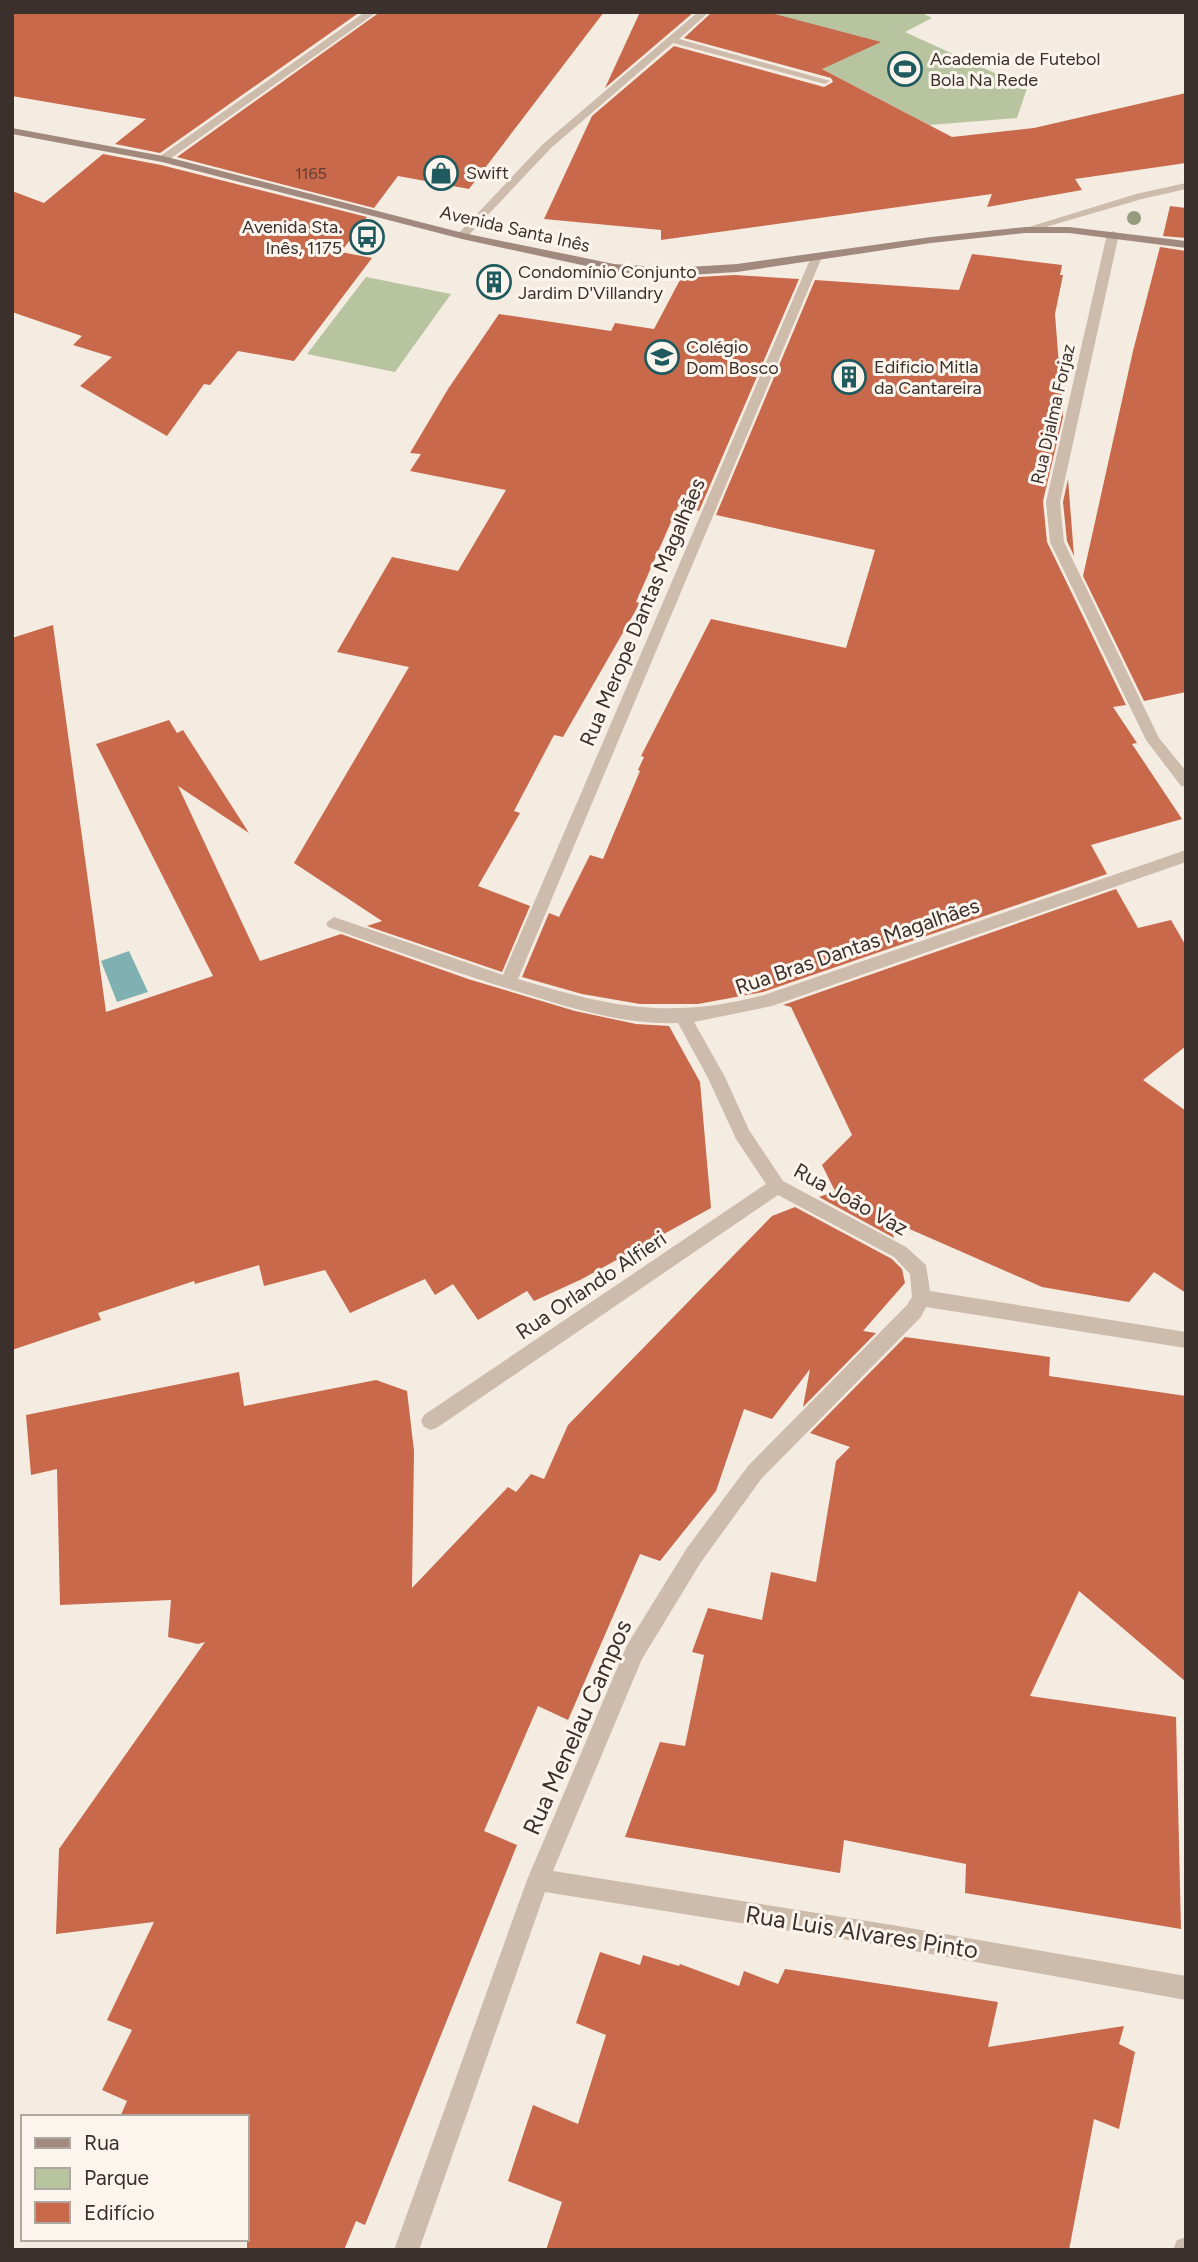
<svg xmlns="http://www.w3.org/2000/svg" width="1198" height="2262" viewBox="0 0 1198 2262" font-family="Figtree,sans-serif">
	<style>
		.green { fill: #b8c4a0 }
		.water { fill: #7fb0b2 }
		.building { fill: #c8694b }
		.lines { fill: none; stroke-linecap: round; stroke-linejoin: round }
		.minor { fill: #cdbbac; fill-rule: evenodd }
		.secondary { fill: #a18a7d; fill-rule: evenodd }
		.tree { fill: #969b7f }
		.labels { text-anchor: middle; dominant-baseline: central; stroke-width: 6; stroke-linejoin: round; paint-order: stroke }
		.far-number-label { font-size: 16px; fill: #5e3e33 }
		.far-poi-label { font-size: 18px; fill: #3b302b; stroke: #fbf5ee; text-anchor: start }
		.far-street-label { font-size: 18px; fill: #3b302b; stroke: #fbf5ee }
		.street-label { font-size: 21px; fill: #3b302b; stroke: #fbf5ee }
		.near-street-label { font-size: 24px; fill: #3b302b; stroke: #fbf5ee }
	</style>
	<rect width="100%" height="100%" fill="#f4ebe1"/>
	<!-- green -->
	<path class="green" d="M 728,12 L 920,12 L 932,18 L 905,32 L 1027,88 L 1017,118 L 929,125 L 826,71 Z
		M 366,277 L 451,294 L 395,372 L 307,354 Z"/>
	<!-- water -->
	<path class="water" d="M 129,951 L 148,992 L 117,1002 L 101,961 Z"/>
	<!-- building -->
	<path class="building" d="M 12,12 L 360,12 L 160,153 L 115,144 L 146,119 L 12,96 Z
		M 380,12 L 604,12 L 469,189 L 398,176 L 374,208 L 177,157 Z
		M 640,12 L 694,12 L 605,88 Z
		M 712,12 L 767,12 L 881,42 L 822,69 L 952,137 L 1034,128 L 1186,93 L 1186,163 L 1075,179 L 1082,190 L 987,207 L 992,194 L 661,240 L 661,230 L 544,219 L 592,116 L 674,46 L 824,87 L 833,82 L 831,78 L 684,38 Z
		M 103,154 L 161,165 L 367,217 L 341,252 L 372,258 L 294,361 L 238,351 L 210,385 L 204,384 L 167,436 L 80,386 L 112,357 L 73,345 L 82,336 L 12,312 L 12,191 L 44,203 Z
		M 1170,206 L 1186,208 L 1186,238 L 1163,236 Z
		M 1160,247 L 1186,251 L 1186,692 L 1144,701 L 1083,576 L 1133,351 Z
		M 972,254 L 1062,265 L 1060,275 L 1063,275 L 1055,314 L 1063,417 L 1043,501 L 1047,542 L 1126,705 L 1113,707 L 1137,743 L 1132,744 L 1182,819 L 1091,845 L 1107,874 L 763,992 L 698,1004 L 640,1004 L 582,994 L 522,977 L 549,913 L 559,917 L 590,855 L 603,859 L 640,771 L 638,770 L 644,757 L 641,756 L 711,619 L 846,648 L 875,550 L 716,515 L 815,280 L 959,290 Z
		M 734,275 L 799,279 L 699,511 L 678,506 L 636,602 L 640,603 L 563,737 L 554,735 L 514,811 L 520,813 L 478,886 L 530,906 L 502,972 L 367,926 L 382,921 L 294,863 L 409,667 L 337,652 L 392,557 L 458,571 L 506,490 L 410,471 L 421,454 L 410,453 L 448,389 L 499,314 L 611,331 L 615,323 L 654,329 L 681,278 Z
		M 1068,479 L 1074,556 L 1067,541 L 1063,502 Z
		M 53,625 L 106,1012 L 213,976 L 96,744 L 169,720 L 177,733 L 183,730 L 249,833 L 178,786 L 260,961 L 341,934 L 468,979 L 575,1011 L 636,1024 L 669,1026 L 700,1082 L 711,1208 L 582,1279 L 534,1301 L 527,1291 L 478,1320 L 453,1284 L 435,1295 L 425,1279 L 350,1313 L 325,1270 L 264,1286 L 259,1265 L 195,1284 L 194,1281 L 98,1313 L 101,1320 L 12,1350 L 12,638 Z
		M 1116,889 L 1138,928 L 1171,920 L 1186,946 L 1186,1046 L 1143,1080 L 1186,1111 L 1186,1293 L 1154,1272 L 1129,1302 L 1042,1287 L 889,1220 L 894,1238 L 819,1197 L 835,1191 L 822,1165 L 852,1135 L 791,1007 L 783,1005 Z
		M 795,1207 L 892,1259 L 902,1269 L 905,1283 L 863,1331 L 876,1333 L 803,1407 L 810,1369 L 772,1419 L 744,1409 L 716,1491 L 660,1561 L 640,1554 L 568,1720 L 538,1706 L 484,1831 L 517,1845 L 365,2225 L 356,2221 L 344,2250 L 247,2250 L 247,2117 L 120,2117 L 127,2101 L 102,2090 L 132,2030 L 107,2020 L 154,1922 L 56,1934 L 59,1849 L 205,1642 L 198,1644 L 168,1637 L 171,1600 L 60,1605 L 57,1469 L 31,1475 L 26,1415 L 239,1372 L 244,1406 L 376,1380 L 407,1391 L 414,1451 L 412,1588 L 508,1487 L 516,1492 L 531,1474 L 544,1479 L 568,1425 L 772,1216 Z
		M 905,1337 L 1050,1357 L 1049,1376 L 1186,1396 L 1186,1682 L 1079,1591 L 1030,1696 L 1176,1717 L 1181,1929 L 965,1893 L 966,1864 L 844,1840 L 840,1873 L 625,1837 L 660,1742 L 685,1746 L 704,1655 L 692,1652 L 708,1608 L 762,1620 L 771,1572 L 816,1582 L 836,1461 L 850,1447 L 810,1433 Z
		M 600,1952 L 640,1965 L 643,1955 L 679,1966 L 680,1964 L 739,1986 L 744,1971 L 778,1984 L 785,1969 L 998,2002 L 988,2047 L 1124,2026 L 1119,2044 L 1135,2052 L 1119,2129 L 1094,2119 L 1069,2250 L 546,2250 L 562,2202 L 508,2181 L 533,2105 L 578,2124 L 606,2035 L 576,2023 Z"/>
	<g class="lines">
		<!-- minor -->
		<path class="minor" d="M 365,12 L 377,12 L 167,161 L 159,161 L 159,157 Z
			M 698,12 L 709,12 L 679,39 L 830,81 L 825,84 L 673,43 L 551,148 L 466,238 L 458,238 L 458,234 L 543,144 Z
			M 1186,183 L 1186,189 L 1142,199 L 1025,233 L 1019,230 L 1136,194 Z
			M 1113,231 L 1119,234 L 1060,502 L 1064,542 L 1159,738 L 1186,771 L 1186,787 L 1181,786 L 1146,740 L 1050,542 L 1046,502 L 1107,234 Z
			M 812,255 L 822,257 L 518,979 C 610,1007 669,1020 764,995 L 1186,850 L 1186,862 L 772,1006 L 694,1022 L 725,1077 L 749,1130 L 783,1181 L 906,1247 L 926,1265 L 930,1291 L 1186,1332 L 1186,1348 L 926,1307 L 921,1317 L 762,1478 L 701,1562 L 642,1659 L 553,1871 L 892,1925 L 1186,1976 L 1186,2000 L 892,1947 L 545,1892 L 419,2250 L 394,2250 L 527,1880 L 627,1645 L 687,1548 L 748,1466 L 907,1305 L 912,1297 L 910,1274 L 894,1257 L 778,1195 L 438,1427 L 431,1430 L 424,1427 L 421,1421 L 424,1415 L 766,1184 L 736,1139 L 708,1078 L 678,1023 C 622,1025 568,1007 516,991 C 453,972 390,949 328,927 L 326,923 L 334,917 L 503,975 Z
			M 1186,2237 L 1186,2250 L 1173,2250 L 1177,2240 Z"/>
		<!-- secondary -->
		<path class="secondary" d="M 12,128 L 163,156 L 463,233 L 614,264 L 672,268 L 737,264 L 931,237 L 1025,227 L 1069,227 L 1186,241 L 1186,248 L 1069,233 L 1025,233 L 931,243 L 737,272 L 672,276 L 614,272 L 462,239 L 162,162 L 12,134 Z"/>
	</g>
	<!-- trees -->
	<circle class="tree" cx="1134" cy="218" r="7"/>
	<!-- icons -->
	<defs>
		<g id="stadium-ring" transform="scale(1.75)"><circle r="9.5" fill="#fbf5ee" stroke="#1f5a5e" stroke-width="1.5"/><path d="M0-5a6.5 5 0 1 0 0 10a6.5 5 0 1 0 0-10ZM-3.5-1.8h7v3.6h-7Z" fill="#1f5a5e"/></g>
		<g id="shop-ring" transform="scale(1.75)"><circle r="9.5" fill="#fbf5ee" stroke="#1f5a5e" stroke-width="1.5"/><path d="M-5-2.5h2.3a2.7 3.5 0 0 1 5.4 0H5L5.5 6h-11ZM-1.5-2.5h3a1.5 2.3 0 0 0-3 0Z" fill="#1f5a5e"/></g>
		<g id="bus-ring" transform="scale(1.75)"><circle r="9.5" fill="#fbf5ee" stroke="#1f5a5e" stroke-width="1.5"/><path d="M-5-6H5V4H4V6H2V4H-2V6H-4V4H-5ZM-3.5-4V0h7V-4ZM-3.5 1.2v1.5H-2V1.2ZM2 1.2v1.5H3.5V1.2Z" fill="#1f5a5e"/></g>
		<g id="building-ring" transform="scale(1.75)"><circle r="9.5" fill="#fbf5ee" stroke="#1f5a5e" stroke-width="1.5"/><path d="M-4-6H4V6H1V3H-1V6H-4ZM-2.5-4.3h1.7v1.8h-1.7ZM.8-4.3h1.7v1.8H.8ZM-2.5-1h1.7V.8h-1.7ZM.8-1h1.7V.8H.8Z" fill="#1f5a5e"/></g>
		<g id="school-ring" transform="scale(1.75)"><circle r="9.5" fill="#fbf5ee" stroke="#1f5a5e" stroke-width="1.5"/><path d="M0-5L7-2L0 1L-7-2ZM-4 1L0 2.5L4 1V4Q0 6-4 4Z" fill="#1f5a5e"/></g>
	</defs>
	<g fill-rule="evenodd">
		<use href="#stadium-ring" x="905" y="69"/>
		<use href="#shop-ring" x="441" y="173"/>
		<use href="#bus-ring" x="367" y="237"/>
		<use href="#building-ring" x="494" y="282"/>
		<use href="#school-ring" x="662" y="357"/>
		<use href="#building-ring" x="849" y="377"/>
	</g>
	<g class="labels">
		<!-- far-number labels -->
		<g class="far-number-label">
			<text x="311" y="173">1165</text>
		</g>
		<!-- far-poi labels -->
		<g class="far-poi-label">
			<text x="930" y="59">Academia de Futebol<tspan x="930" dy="21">Bola Na Rede</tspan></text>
			<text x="466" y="173">Swift</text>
			<text x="342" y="227" text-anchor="end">Avenida Sta.<tspan x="342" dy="21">Inês, 1175</tspan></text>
			<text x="518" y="272">Condomínio Conjunto<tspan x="518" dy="21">Jardim D'Villandry</tspan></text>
			<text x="686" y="347">Colégio<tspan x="686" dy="21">Dom Bosco</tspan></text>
			<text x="874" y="367">Edificio Mitla<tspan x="874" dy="21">da Cantareira</tspan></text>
		</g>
		<!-- far-street labels -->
		<g class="far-street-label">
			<text transform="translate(515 229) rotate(13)">Avenida Santa Inês</text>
			<text transform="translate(1053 414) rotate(-77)">Rua Djalma Forjaz</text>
		</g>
		<!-- street labels -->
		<g class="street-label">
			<text transform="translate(642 612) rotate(-67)">Rua Merope Dantas Magalhães</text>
			<text transform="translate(857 946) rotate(-19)">Rua Bras Dantas Magalhães</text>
			<text transform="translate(851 1199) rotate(29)">Rua João Vaz</text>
			<text transform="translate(591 1285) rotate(-34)">Rua Orlando Alfieri</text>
		</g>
		<!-- near-street labels -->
		<g class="near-street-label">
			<text transform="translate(577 1727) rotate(-66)">Rua Menelau Campos</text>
			<text transform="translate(862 1932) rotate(9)">Rua Luis Alvares Pinto</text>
		</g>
	</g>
	<!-- border -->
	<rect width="1198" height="2262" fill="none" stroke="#3b302b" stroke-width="28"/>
	<!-- legend -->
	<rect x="21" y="2115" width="228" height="126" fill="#fbf5ee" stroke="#aea6a0" stroke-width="2"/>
	<rect x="35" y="2138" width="35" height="10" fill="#a18a7d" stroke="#aea6a0" stroke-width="2"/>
	<text x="84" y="2150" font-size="21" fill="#3b302b">Rua</text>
	<rect x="35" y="2168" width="35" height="21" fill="#b8c4a0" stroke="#aea6a0" stroke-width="2"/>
	<text x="84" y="2185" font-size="21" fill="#3b302b">Parque</text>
	<rect x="35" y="2202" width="35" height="21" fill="#c8694b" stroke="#aea6a0" stroke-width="2"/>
	<text x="84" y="2220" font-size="21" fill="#3b302b">Edifício</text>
</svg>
